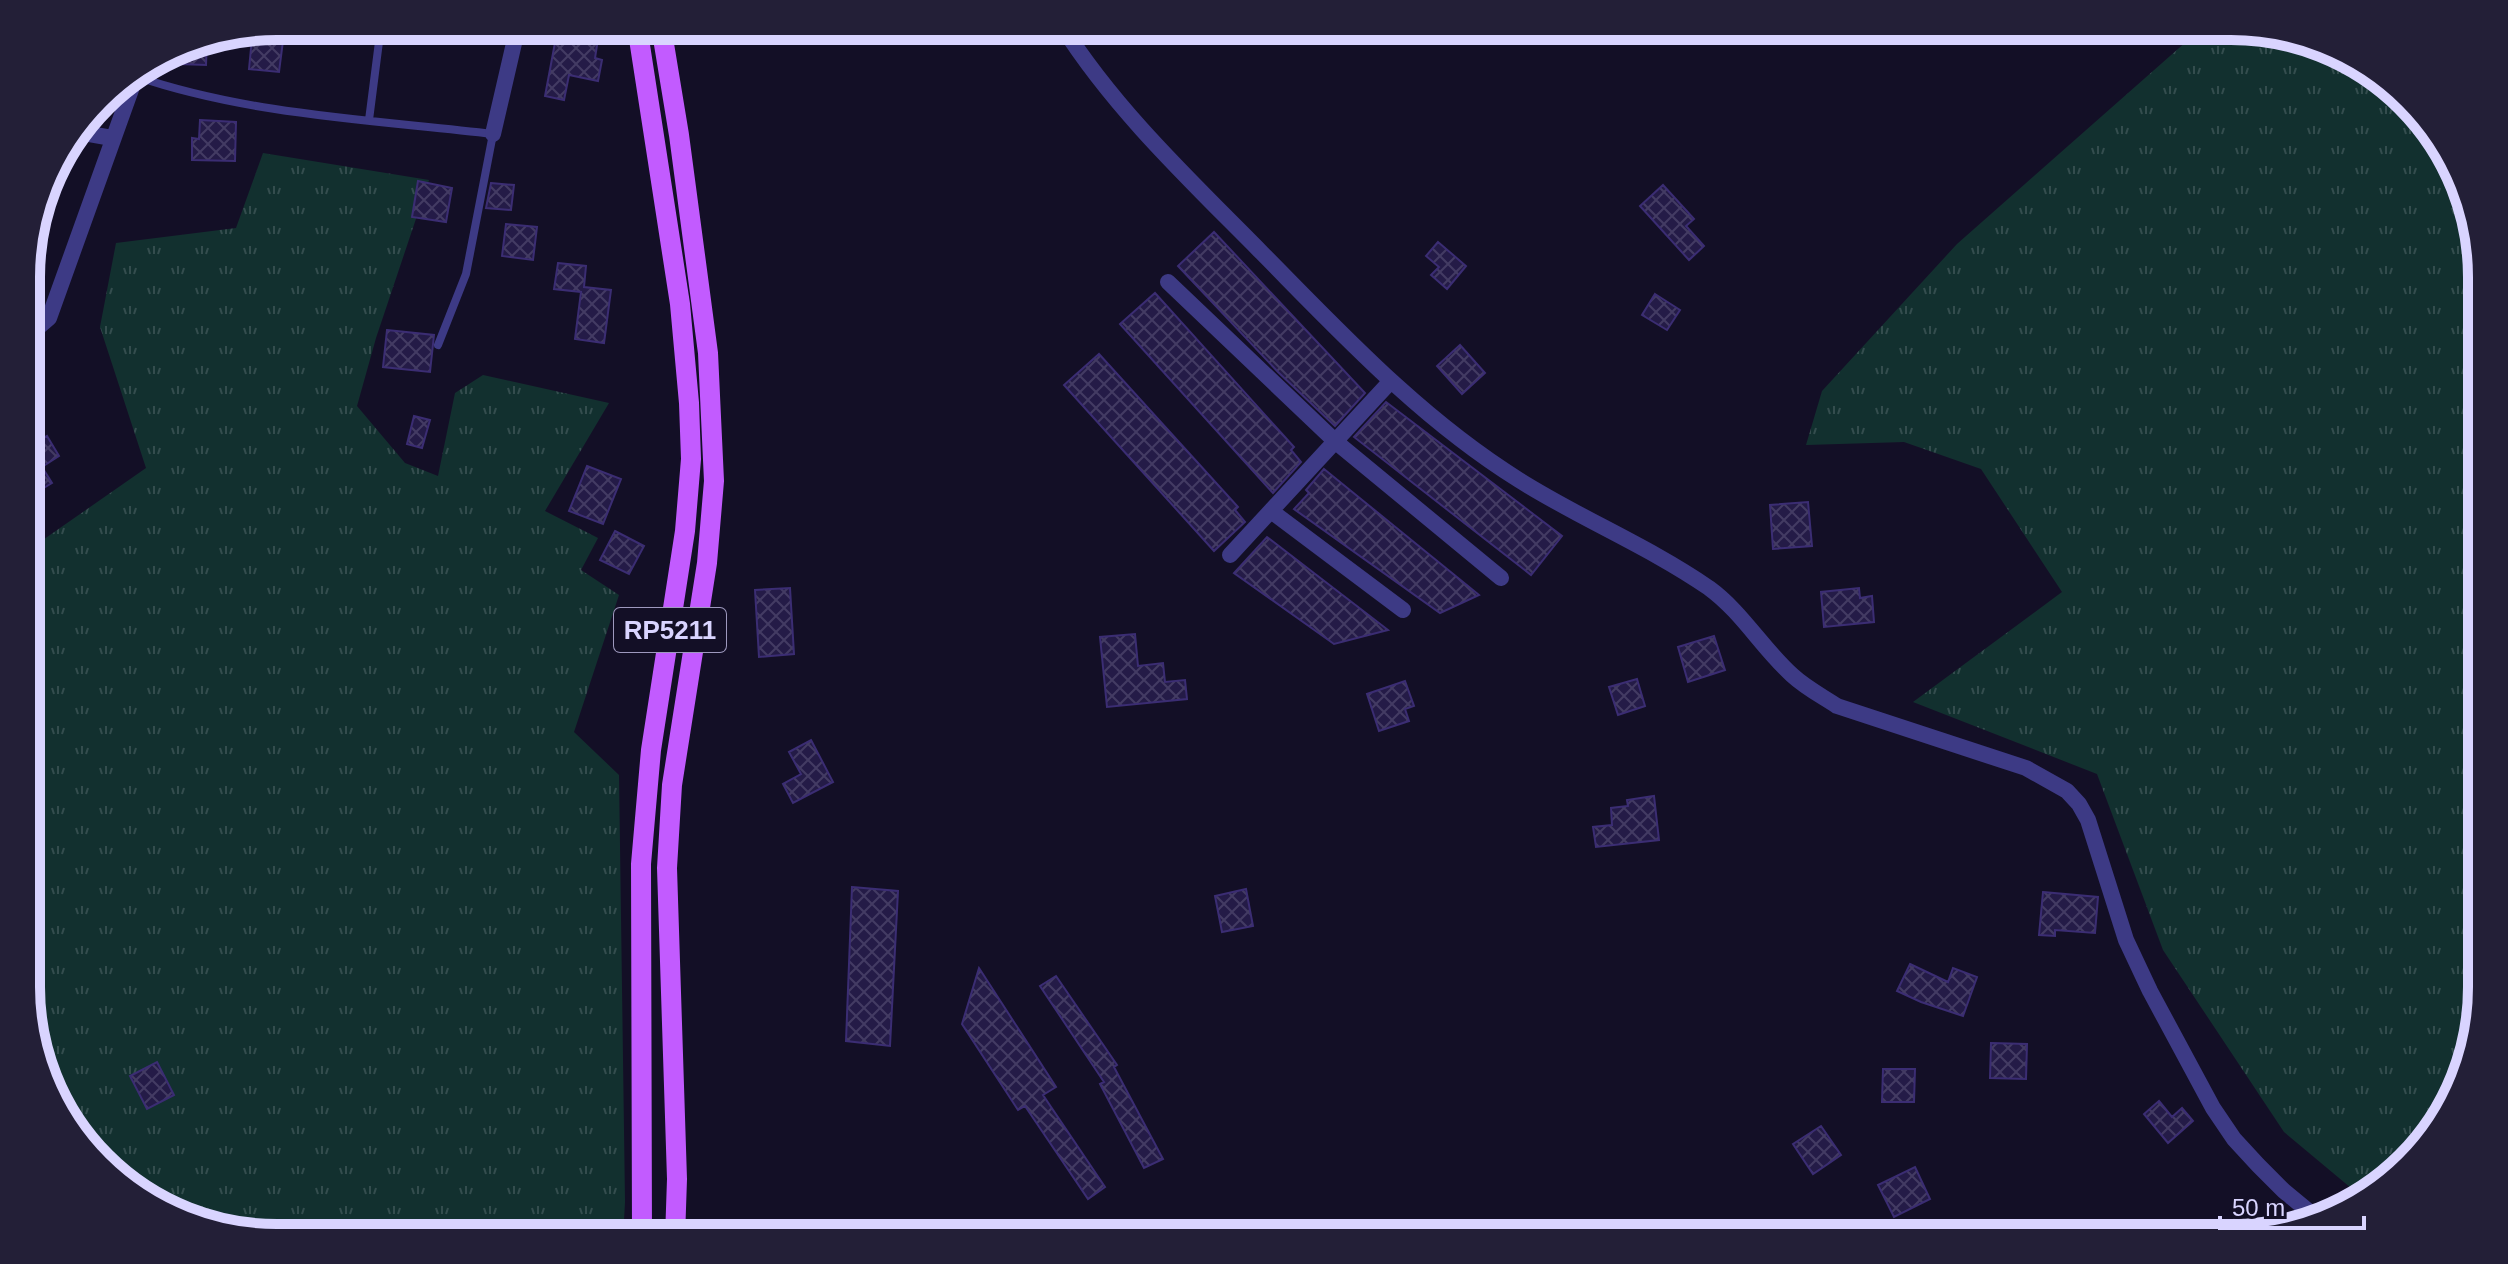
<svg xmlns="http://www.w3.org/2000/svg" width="2508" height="1264" viewBox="0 0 2508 1264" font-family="Helvetica,sans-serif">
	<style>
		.grass { fill: url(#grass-tufts) }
		.building { fill: url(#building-cross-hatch); stroke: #3b2d73; stroke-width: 2 }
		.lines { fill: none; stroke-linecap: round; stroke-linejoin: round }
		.service { stroke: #3d3a85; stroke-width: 8 }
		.minor { stroke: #3d3a85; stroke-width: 16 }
		.primary { stroke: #c25bff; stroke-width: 20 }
		.labels { text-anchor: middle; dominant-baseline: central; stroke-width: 6; stroke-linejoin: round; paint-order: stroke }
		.shield { fill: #130f26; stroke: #9e99be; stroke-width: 2 }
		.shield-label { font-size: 26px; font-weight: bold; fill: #d9d4ff }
		.rim { fill: none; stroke: #d9d4ff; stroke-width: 10 }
	</style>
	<defs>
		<pattern id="grass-tufts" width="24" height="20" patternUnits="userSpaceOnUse" patternTransform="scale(2)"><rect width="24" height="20" fill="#12302f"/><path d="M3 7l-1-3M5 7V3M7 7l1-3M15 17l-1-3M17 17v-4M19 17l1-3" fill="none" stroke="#344d4e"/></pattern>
		<pattern id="building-cross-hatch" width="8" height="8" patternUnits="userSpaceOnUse" patternTransform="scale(2)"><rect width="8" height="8" fill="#241b47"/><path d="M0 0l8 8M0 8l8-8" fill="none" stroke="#433b63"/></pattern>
	</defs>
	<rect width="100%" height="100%" fill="#130f26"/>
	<!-- grass -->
	<path class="grass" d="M 2204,26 L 2231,26 L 2342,52 L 2430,124 L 2480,245 L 2482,988 L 2456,1098 L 2371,1195 L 2363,1198 L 2284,1132 L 2163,950 L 2097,774 L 1913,702 L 2062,592 L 1981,469 L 1904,442 L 1806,445 L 1822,391 L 1957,244 Z
		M 263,153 L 429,180 L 376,338 L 357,406 L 405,463 L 438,476 L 455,393 L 483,375 L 609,403 L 545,511 L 598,538 L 581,570 L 619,595 L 574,732 L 619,775 L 625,1202 L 623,1238 L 277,1238 L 166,1212 L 78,1140 L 28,1020 L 28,922 L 45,897 L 28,886 L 27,551 L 146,468 L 100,327 L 116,243 L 236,228 Z"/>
	<!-- building -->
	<path class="building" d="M 557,32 L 598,39 L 595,58 L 602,60 L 598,81 L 569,75 L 564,100 L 545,96 Z
		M 252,38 L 283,41 L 279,72 L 249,69 Z
		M 207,40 L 206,65 L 152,63 L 181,45 Z
		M 200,120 L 236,122 L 235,161 L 192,160 L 192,138 L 199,139 Z
		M 418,181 L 452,188 L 446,222 L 412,217 Z
		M 491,183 L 514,185 L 511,210 L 486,208 Z
		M 1663,185 L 1694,219 L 1686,226 L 1704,246 L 1689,260 L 1640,206 Z
		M 506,224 L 537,227 L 533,260 L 502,256 Z
		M 1214,232 L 1365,393 L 1335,426 L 1278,372 L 1178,266 Z
		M 1438,242 L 1466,266 L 1447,289 L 1431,275 L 1439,267 L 1426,256 Z
		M 558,263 L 586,266 L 584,287 L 611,290 L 604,343 L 575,339 L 581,292 L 554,289 Z
		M 1155,293 L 1294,447 L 1291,450 L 1301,462 L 1273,493 L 1120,324 Z
		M 1655,294 L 1680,310 L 1667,330 L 1642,315 Z
		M 387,330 L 434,335 L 430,372 L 383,367 Z
		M 1460,345 L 1485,373 L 1462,394 L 1437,366 Z
		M 1099,354 L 1238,507 L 1235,510 L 1245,522 L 1214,551 L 1064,385 Z
		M 1386,402 L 1562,536 L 1531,575 L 1354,437 Z
		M 414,416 L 430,420 L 422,448 L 407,444 Z
		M 47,436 L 59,456 L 42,467 L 52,483 L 27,498 L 27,443 L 29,447 Z
		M 587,466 L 621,479 L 603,524 L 569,511 Z
		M 1324,469 L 1479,595 L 1440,613 L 1294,509 L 1309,493 L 1306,490 Z
		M 1808,502 L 1812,546 L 1773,549 L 1770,505 Z
		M 615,531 L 644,546 L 629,574 L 600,560 Z
		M 1267,537 L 1388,630 L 1334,644 L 1234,573 Z
		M 790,588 L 794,654 L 759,657 L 755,590 Z
		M 1859,588 L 1860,598 L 1872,596 L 1874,622 L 1824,627 L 1821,592 Z
		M 1135,634 L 1138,666 L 1163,663 L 1165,682 L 1185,680 L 1187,699 L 1107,707 L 1100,637 Z
		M 1714,636 L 1725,670 L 1688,682 L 1678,647 Z
		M 1637,679 L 1645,706 L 1618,715 L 1609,687 Z
		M 1405,681 L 1414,706 L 1405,709 L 1409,721 L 1379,731 L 1367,694 Z
		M 811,740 L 833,782 L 793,803 L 783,784 L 801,774 L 789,752 Z
		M 1654,796 L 1659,840 L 1596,847 L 1593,827 L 1612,825 L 1611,808 L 1628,806 L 1627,800 Z
		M 852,887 L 898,891 L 890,1046 L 846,1041 Z
		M 1246,889 L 1253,926 L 1222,932 L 1215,896 Z
		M 2043,892 L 2098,897 L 2095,933 L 2055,930 L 2055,936 L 2039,935 Z
		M 1910,964 L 1948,982 L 1953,968 L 1977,977 L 1963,1016 L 1921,1002 L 1897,991 Z
		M 979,968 L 1056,1087 L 1043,1095 L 1105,1187 L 1088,1199 L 1025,1106 L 1018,1110 L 962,1024 Z
		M 1056,976 L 1117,1065 L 1114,1067 L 1163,1159 L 1144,1168 L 1100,1084 L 1104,1082 L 1040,986 Z
		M 1991,1043 L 2027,1044 L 2026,1079 L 1990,1078 Z
		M 157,1062 L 174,1095 L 147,1109 L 130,1076 Z
		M 1883,1069 L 1915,1069 L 1914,1102 L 1882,1102 Z
		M 2159,1101 L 2172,1117 L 2182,1108 L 2193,1121 L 2168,1143 L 2144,1114 Z
		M 1821,1126 L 1841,1155 L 1813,1174 L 1793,1144 Z
		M 1915,1167 L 1930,1199 L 1894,1217 L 1878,1185 Z"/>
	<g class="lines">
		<!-- service -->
		<path class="service" d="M 135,76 C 249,115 374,120 493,134 L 466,274 L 438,345
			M 369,120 L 381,26"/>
		<!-- minor -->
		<path class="minor" d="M 1062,26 C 1116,111 1191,181 1262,253 C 1342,334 1421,419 1519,480 C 1581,519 1648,546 1709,588 C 1742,612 1762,648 1792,675 C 1806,688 1822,696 1837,706 L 2026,768 L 2067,791 L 2079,804 L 2088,820 L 2126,940 L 2150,991 L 2213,1108 L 2234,1139 L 2258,1165 L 2284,1191 L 2313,1215
			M 78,132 L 112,138
			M 493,134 L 518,26
			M 1168,282 L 1336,442 L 1501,578
			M 27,337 L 49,318 L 137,73
			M 1271,511 L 1403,610
			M 1230,555 L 1390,382"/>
		<!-- primary -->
		<path class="primary" d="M 637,26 L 680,304 L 689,403 L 691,459 L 685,531 L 651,750 L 641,864 L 642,1238
			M 661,26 L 679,135 L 708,353 L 714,481 L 707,563 L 672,785 L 667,868 L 677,1179 L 675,1238"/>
	</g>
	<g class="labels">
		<!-- shield labels -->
		<rect class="shield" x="614" y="608" width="112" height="44" rx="6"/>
		<g class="shield-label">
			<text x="670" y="630">RP5211</text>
		</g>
	</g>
	<!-- crop -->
	<path d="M0 0H2508V1264H0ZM277 40H2231A237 237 0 0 1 2468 277V987A237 237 0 0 1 2231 1224H277A237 237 0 0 1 40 987V277A237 237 0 0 1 277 40Z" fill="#231f37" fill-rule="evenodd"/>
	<path class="rim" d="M277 40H2231A237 237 0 0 1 2468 277V987A237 237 0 0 1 2231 1224H277A237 237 0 0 1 40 987V277A237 237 0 0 1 277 40Z"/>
	<!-- scale -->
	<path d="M2220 1216v12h144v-12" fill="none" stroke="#d9d4ff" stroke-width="4"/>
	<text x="2232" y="1216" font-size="24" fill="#d9d4ff" stroke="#130f26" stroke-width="6" paint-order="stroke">50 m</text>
</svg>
